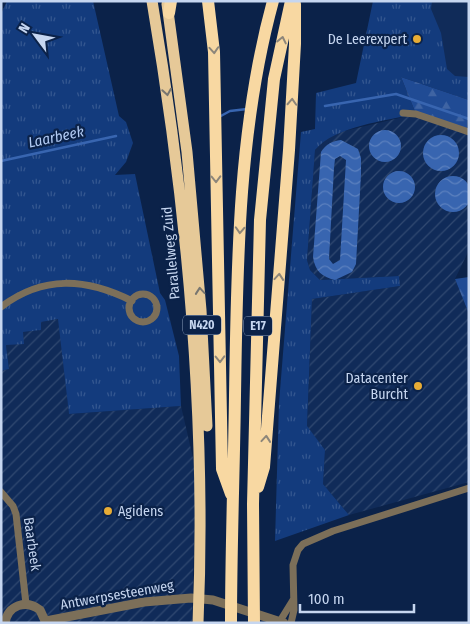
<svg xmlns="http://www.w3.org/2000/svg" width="470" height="624" viewBox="0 0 470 624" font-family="'Fira Sans Condensed',sans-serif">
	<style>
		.built { fill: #102b59 }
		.industrial { fill: url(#industrial-furrows) }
		.grass { fill: url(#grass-tufts) }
		.forest { fill: url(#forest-firs) }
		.water { fill: url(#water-waves); fill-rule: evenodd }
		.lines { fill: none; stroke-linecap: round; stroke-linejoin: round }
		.stream { stroke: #3865b0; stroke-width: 2.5 }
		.minor { stroke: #7c6f59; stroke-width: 7 }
		.tertiary { stroke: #7c6f59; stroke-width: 9 }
		.trunk { stroke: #e6c998; stroke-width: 11 }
		.motorway { stroke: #f8d8a2; stroke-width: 12 }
		.oneway { stroke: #8d867a }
		.oneway2 { stroke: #787670 }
		.poi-dot { fill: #e7ac36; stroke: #0b2249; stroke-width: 2 }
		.labels { text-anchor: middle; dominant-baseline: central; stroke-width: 4.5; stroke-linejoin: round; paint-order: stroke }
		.shield { fill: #0b2249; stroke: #8ea0be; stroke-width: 1 }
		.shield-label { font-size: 12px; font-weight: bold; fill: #c6d6f0 }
		.poi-label { font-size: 14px; fill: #c6d6f0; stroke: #0b2249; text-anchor: end }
		.street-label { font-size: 14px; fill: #c6d6f0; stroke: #0b2249 }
		.water-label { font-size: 15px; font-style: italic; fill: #b2cbf4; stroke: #0b2249 }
	</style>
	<defs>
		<pattern id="industrial-furrows" width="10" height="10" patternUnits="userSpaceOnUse" patternTransform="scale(1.25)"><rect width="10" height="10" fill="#102b59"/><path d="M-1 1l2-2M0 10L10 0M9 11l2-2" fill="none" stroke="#314971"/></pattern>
		<pattern id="grass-tufts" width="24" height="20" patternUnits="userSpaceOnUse" patternTransform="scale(1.25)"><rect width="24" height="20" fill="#133b7d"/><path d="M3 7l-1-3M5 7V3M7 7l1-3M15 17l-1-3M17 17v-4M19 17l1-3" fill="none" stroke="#345790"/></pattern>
		<pattern id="forest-firs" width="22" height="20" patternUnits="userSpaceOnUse" patternTransform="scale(1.25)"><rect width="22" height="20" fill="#204b94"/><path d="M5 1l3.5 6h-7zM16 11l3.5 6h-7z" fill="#3f64a3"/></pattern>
		<pattern id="water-waves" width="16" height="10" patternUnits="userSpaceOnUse" patternTransform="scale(1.25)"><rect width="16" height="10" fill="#3865b0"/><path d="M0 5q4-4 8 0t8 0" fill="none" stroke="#5c81bf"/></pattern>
	</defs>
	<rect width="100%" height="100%" fill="#0b2249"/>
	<!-- built -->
	<path class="built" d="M 373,1 L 469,1 L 469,100 Z"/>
	<!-- industrial -->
	<path class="industrial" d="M 416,114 L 467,131 L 469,136 L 469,250 L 455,279 L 469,314 L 469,482 L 349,515 L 323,484 L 325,450 L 307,427 L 312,299 L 400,286 L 399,276 L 320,280 L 310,270 L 307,260 L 315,150 L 323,140 L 336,133 Z
		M 59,319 L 69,414 L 181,406 L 196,471 L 192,623 L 1,623 L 1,371 L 9,369 L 6,345 L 23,332 L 41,330 L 40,322 Z"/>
	<!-- grass -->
	<path class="grass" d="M 7,1 L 93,1 L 119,116 L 126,122 L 133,143 L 126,162 L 115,175 L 135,174 L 160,293 L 165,300 L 179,356 L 181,406 L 69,414 L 58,319 L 41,322 L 41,330 L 23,332 L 24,344 L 6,345 L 9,369 L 1,371 L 1,14 Z
		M 373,1 L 432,1 L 431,9 L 441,33 L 447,69 L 455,76 L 469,77 L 469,100 L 401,77 L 416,114 C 385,121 335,126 315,150 L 307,260 L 310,270 L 320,280 L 399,276 L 400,286 L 312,299 L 307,426 L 325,450 L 323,484 L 349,515 L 275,541 L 279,403 L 301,132 L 315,129 L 316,93 L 356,83 Z"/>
	<!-- forest -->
	<path class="forest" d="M 401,77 L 469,100 L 467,131 L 416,114 Z
		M 469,277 L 469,314 L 455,279 Z"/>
	<!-- water -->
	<path class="water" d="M369 146a16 16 0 1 1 32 0a16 16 0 1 1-32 0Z
		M423 153a18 18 0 1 1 36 0a18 18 0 1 1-36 0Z
		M 341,140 L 358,149 L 361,158 L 361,174 L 356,264 L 352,272 L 335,280 C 322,277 315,271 313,257 L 321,152 C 326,144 332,141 341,140 ZM 340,156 L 346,160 L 340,260 L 333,264 L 329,259 L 334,168 L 335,159 Z
		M383 187a16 16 0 1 1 32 0a16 16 0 1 1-32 0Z
		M435 194a18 18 0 1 1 36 0a18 18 0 1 1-36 0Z"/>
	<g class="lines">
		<!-- stream -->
		<path class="stream" d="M 325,106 L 396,94 L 469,119
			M 219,117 L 230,111 L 247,109
			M 1,161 L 116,136"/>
		<!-- minor -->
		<path class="minor" d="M 403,113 L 416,114 L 469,132
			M129 308a14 14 0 1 1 28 0a14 14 0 1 1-28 0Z
			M 1,307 C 43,275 86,278 132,301
			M 1,492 L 13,506 L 16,514 L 26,604
			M 280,621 L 293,600
			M 291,623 L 294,610 L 293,565 L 298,550 L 303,544 L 333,531 L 469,488"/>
		<!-- tertiary -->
		<path class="tertiary" d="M 46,621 L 144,602 L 191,598 L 213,600 L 284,623
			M 5,623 C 8,605 26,599 40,610 L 46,623"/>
		<!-- trunk -->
		<path class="trunk" d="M 152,1 C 187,207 207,414 198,623
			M 167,4 L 187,152 L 201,310 L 207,426"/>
		<!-- motorway -->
		<path class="motorway" d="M 208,1 L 214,52 L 222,469 L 231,494
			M 169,13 L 171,1
			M 258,487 L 264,467 L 289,150 L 295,44 L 295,4
			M 231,623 C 231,547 234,471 235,396 C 237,264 238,129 273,1
			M 254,623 L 253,504 L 260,220 L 274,79 L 291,1"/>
	</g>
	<!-- one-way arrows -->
	<defs><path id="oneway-chevron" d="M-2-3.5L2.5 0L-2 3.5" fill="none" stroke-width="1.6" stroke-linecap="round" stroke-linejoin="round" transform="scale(1.25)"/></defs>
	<g class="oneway">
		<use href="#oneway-chevron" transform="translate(282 40) rotate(-78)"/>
		<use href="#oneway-chevron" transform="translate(214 50) rotate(86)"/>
		<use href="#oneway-chevron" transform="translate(292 102) rotate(-87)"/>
		<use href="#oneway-chevron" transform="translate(216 179) rotate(89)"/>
		<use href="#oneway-chevron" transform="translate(240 230) rotate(93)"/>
		<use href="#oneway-chevron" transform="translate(279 277) rotate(-85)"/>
		<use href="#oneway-chevron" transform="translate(220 359) rotate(89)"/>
		<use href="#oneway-chevron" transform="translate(266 439) rotate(-85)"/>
	</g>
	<g class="oneway2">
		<use href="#oneway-chevron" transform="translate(167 92) rotate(81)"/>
		<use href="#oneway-chevron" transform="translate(200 291) rotate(-95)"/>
	</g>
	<!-- markers -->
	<g class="poi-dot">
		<circle cx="417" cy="39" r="5"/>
		<circle cx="418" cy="386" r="5"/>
		<circle cx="108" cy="511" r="5"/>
	</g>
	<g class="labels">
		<!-- shield labels -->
		<g class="shield">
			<rect x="183" y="315.5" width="38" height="19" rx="4"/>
			<rect x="244" y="316.5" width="28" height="19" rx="4"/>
		</g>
		<g class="shield-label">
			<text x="202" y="325">N420</text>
			<text x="258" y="326">E17</text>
		</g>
		<!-- poi labels -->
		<g class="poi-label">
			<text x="407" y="39">De Leerexpert</text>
			<text x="408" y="378">Datacenter<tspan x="408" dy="16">Burcht</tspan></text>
			<text x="118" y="511" text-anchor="start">Agidens</text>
		</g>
		<!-- street labels -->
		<g class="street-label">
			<text transform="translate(171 253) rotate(-95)">Parallelweg Zuid</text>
			<text transform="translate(32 544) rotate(82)">Baarbeek</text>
			<text transform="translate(117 595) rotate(-10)">Antwerpsesteenweg</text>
		</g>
		<!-- water labels -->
		<g class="water-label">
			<text transform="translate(56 137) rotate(-12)">Laarbeek</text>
		</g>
	</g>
	<!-- border -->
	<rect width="470" height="624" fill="none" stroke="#c6d6f0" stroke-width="5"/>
	<!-- north arrow -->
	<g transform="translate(35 35) rotate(302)" stroke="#0b2249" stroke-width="4" paint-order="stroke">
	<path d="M0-4L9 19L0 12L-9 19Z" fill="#c6d6f0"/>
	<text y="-8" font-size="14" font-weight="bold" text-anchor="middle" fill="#c6d6f0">N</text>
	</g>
	<!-- scale -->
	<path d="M300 604v8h114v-8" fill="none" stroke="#c6d6f0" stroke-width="2.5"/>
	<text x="308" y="604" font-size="15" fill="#c6d6f0" stroke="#0b2249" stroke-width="4" paint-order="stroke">100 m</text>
</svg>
